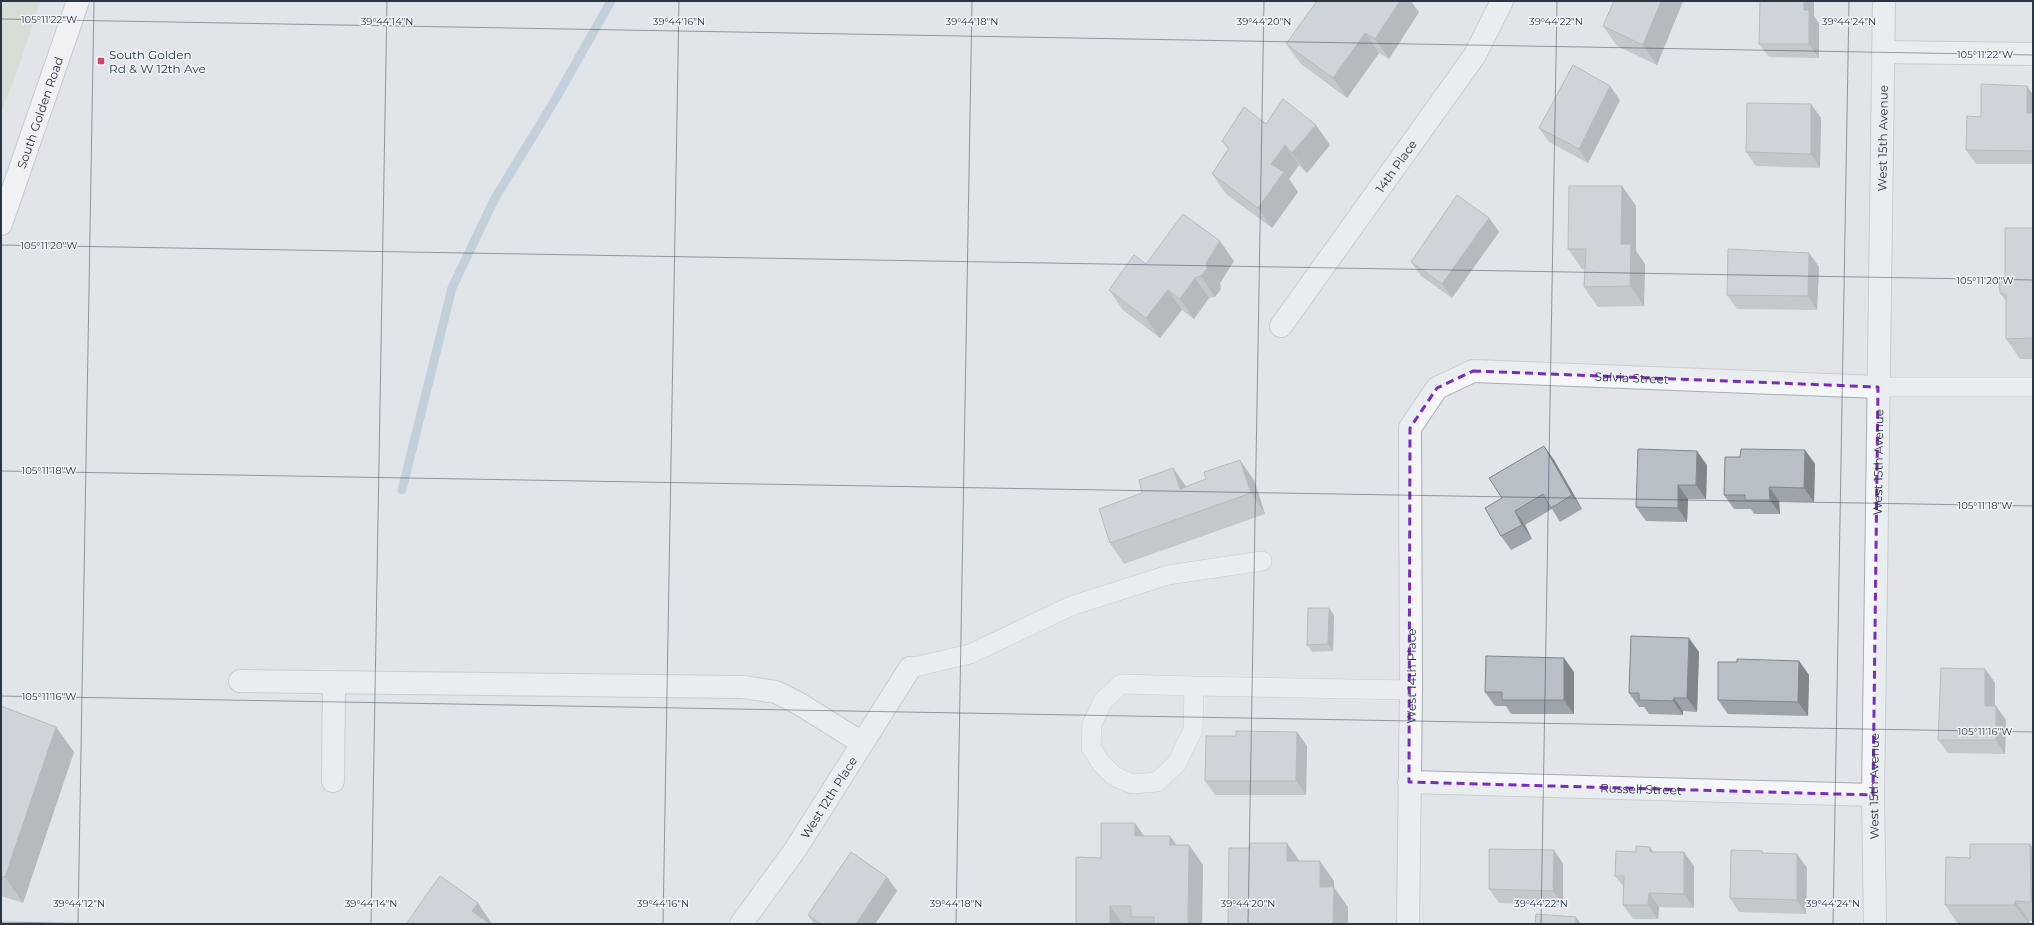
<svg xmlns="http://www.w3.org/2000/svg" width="2034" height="925" viewBox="0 0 2034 925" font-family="Montserrat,sans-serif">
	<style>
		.green { fill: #c8d4c2 }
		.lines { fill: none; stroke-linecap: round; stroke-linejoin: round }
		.stream { stroke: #9bb7cb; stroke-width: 9 }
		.lane-casing { stroke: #a6adb4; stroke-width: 20 }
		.street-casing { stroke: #a6adb4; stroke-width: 24 }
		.secondary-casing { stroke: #a6adb4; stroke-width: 24 }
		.lane { stroke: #f4f6f8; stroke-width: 19 }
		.street { stroke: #f4f6f8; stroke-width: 22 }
		.secondary { stroke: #fff; stroke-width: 22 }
		.wall { fill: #9ea4ab }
		.shaded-wall { fill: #81868b }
		.building { fill: #b8bfc7; stroke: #81868b }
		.marked { fill: none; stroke: #7b2cbf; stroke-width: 3; stroke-dasharray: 8 5; stroke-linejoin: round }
		.ticks { fill: none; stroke: #293542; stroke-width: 1; stroke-opacity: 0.45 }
		.poi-dot { fill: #d14467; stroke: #f1f4f7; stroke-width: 1.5 }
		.labels { text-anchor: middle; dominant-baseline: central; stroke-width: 3; stroke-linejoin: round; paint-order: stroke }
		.poi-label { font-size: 12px; fill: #293542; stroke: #f1f4f7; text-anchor: start }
		.street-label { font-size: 12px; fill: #293542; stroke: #f1f4f7 }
		.ticks-label { font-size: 10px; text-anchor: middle; fill: #293542; stroke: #f1f4f7; stroke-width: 3; stroke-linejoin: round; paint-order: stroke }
	</style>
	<rect width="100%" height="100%" fill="#e1e5ea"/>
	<!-- green -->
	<path class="green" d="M 1,1 L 41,1 L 13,83 L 1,112 Z"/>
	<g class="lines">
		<!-- stream -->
		<path class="stream" d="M 402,490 L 452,288 L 495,198 L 555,100 L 611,1"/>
		<!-- lane casing -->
		<g class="lane-casing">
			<path id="lane" d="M 1878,387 L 2033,387
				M 910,668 L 970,654 L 1071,606 L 1168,575 L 1262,561
				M 1194,686 L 1121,684 L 1103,701 L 1092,724 L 1091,747 L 1101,763 L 1114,776 L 1132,784 L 1157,782 L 1177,763 L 1193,730 L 1194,686 L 1411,690"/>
		</g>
		<!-- street casing -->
		<g class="street-casing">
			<g id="street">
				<path d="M 1883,52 L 2033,54"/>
				<path id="s1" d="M 1281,326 L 1475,55 L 1502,1"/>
				<path d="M 240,681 L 743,687 L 776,692 L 798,703 L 862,743"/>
				<path d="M 333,781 L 334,682"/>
				<path id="s2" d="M 1409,782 L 1873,795"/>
				<path id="s3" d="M 741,924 L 795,850 L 910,668"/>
				<path id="s4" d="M 1408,924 L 1411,690 L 1410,428 L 1437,388 L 1473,371 L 1878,387"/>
				<path id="s5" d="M 1875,924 L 1873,795 L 1884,1"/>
			</g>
		</g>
		<!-- secondary casing -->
		<g class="secondary-casing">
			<g id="secondary">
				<path id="s6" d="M 1,224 L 78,1"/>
			</g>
		</g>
		<!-- lane -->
		<use href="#lane" class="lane"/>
		<!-- street -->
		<use href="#street" class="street"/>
		<!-- secondary -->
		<use href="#secondary" class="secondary"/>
	</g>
	<!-- wall -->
	<path class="wall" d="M 1614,1 L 1683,1 L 1657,65 L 1617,46 L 1603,26 Z
		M 1419,12 L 1389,59 L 1379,53 L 1347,98 L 1301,64 L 1286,44 Z
		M 1814,16 L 1819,24 L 1819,58 L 1769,57 L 1759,44 Z
		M 2027,86 L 2033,95 L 2033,164 L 1976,164 L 1966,150 L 1981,117 Z
		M 1620,100 L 1588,163 L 1549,142 L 1539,128 Z
		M 1811,104 L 1821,118 L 1820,168 L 1756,166 L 1746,152 Z
		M 1266,124 L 1330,145 L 1307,173 L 1299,165 L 1289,179 L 1298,192 L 1272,228 L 1226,194 L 1212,174 L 1228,149 L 1222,141 Z
		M 1622,186 L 1636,206 L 1636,251 L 1645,264 L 1644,306 L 1598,307 L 1584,287 L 1585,269 L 1582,269 L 1568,249 Z
		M 1489,218 L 1499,232 L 1452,298 L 1421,276 L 1411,262 Z
		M 2033,228 L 2033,359 L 2020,359 L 2006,339 L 2006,301 L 2000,293 L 2005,277 Z
		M 1809,253 L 1819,267 L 1817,310 L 1737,309 L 1727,295 Z
		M 1234,261 L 1220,283 L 1221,289 L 1215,297 L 1209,298 L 1194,319 L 1182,310 L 1160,338 L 1123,310 L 1109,290 L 1146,264 Z
		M 1544,446 L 1554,460 L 1582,509 L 1560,522 L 1552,509 L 1525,525 L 1532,539 L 1511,550 L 1501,536 L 1502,498 Z
		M 1805,450 L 1815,464 L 1814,502 L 1779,501 L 1780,514 L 1754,514 L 1751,509 L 1734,509 L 1724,495 L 1740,457 Z
		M 1707,465 L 1706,499 L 1688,499 L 1687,522 L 1646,521 L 1636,507 Z
		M 1173,468 L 1186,487 L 1254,480 L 1265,514 L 1124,564 L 1110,543 L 1142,493 Z
		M 1334,615 L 1333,651 L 1312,652 L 1307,645 Z
		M 1699,652 L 1697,712 L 1683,711 L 1683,715 L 1649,714 L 1644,707 L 1639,707 L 1629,693 Z
		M 1799,661 L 1809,675 L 1808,716 L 1728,714 L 1718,700 L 1737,662 Z
		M 1985,669 L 1995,683 L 1995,706 L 2006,720 L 2005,754 L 1948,753 L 1938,740 Z
		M 1574,672 L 1574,714 L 1511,714 L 1506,706 L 1495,706 L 1485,692 Z
		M 1,706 L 56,727 L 74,752 L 23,903 L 1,896 Z
		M 1297,732 L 1307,746 L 1306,795 L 1215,795 L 1205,781 L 1236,736 Z
		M 1144,836 L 1177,845 L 1189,845 L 1203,865 L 1202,924 L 1076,924 L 1101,858 Z
		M 2033,848 L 2033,921 L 2029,921 L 2029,924 L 1958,924 L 1945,905 L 1970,858 Z
		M 1554,850 L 1563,864 L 1563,905 L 1499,903 L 1489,889 Z
		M 1762,851 L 1764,854 L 1797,854 L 1807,868 L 1806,914 L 1739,912 L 1730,898 Z
		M 1636,852 L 1653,852 L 1694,866 L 1694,908 L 1659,907 L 1658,919 L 1633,919 L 1623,905 L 1624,887 L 1615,876 Z
		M 897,891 L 875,924 L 814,924 L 808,915 Z"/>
	<!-- shaded-wall -->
	<path class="shaded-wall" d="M 1400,1 L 1411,1 L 1419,12 L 1389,59 L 1375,39 Z
		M 1661,1 L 1683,1 L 1657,65 L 1643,45 Z
		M 1804,1 L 1814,1 L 1814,16 L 1819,24 L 1819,58 L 1809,44 L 1804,10 Z
		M 1365,33 L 1379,53 L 1347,98 L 1333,78 Z
		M 1610,86 L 1620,100 L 1588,163 L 1579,149 Z
		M 2027,86 L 2033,95 L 2033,122 L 2027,113 Z
		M 1811,104 L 1821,118 L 1820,168 L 1811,154 Z
		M 1316,125 L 1330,145 L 1307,173 L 1292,153 Z
		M 1285,145 L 1299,165 L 1289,179 L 1298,192 L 1272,228 L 1258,208 L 1271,164 Z
		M 1622,186 L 1636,206 L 1636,251 L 1645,264 L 1644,306 L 1630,286 L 1621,244 Z
		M 1489,218 L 1499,232 L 1452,298 L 1442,284 Z
		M 1220,241 L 1234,261 L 1220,283 L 1221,289 L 1215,297 L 1201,276 L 1206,263 Z
		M 1809,253 L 1819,267 L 1817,310 L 1808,296 Z
		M 1195,278 L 1209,298 L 1194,319 L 1180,299 Z
		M 1168,290 L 1182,310 L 1160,338 L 1146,318 Z
		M 1544,446 L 1554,460 L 1582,509 L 1572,495 Z
		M 1805,450 L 1815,464 L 1814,502 L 1804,488 Z
		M 1697,451 L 1707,465 L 1706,499 L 1696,485 Z
		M 1240,460 L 1254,480 L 1265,514 L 1251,493 Z
		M 1173,468 L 1187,488 L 1180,489 Z
		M 1678,485 L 1688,499 L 1687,522 L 1678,508 Z
		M 1769,487 L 1779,501 L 1780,514 L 1770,500 Z
		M 1515,511 L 1525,525 L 1532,539 L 1522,525 Z
		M 1329,608 L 1334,615 L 1333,651 L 1328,644 Z
		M 1689,638 L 1699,652 L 1697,712 L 1687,698 Z
		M 1564,658 L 1574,672 L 1574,714 L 1564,700 Z
		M 1799,661 L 1809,675 L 1808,716 L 1798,702 Z
		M 1985,669 L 1995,683 L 1994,720 L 1985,706 Z
		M 1674,698 L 1683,711 L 1683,715 L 1673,701 Z
		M 1996,706 L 2006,720 L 2005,754 L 1996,740 Z
		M 56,727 L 74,752 L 23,903 L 5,877 Z
		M 1297,732 L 1307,746 L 1306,795 L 1296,781 Z
		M 1135,823 L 1149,843 L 1135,836 Z
		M 1170,836 L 1185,856 L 1170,845 Z
		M 1287,843 L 1301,863 L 1287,861 Z
		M 2030,844 L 2033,848 L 2033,905 L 2031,902 Z
		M 1189,845 L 1203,865 L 1202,924 L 1188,924 Z
		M 1650,847 L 1660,861 L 1650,852 Z
		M 1554,850 L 1563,864 L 1563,905 L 1553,891 Z
		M 1684,852 L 1694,866 L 1694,908 L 1684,894 Z
		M 1797,854 L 1807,868 L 1806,914 L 1797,900 Z
		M 1320,861 L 1334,881 L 1334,887 L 1348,907 L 1348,924 L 1333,924 L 1320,887 Z
		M 887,877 L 897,891 L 875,924 L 856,924 Z
		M 1649,893 L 1659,907 L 1658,919 L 1648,905 Z
		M 2015,901 L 2029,921 L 2029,924 L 2015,905 Z
		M 478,903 L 492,924 L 481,924 L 472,911 Z
		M 1110,906 L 1123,924 L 1110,924 Z
		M 1576,917 L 1581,924 L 1576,924 Z"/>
	<!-- building -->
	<path class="building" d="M 1317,1 L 1400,1 L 1375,39 L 1365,33 L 1333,78 L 1286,44 Z
		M 1614,1 L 1661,1 L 1643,45 L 1603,26 Z
		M 1760,1 L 1804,1 L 1804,10 L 1809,10 L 1809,44 L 1759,44 Z
		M 1573,65 L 1610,86 L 1579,149 L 1539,128 Z
		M 1981,84 L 2027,86 L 2027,113 L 2033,113 L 2033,151 L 1966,150 L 1967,116 L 1981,117 Z
		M 1283,99 L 1316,125 L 1292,153 L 1285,145 L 1271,164 L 1284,172 L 1258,208 L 1212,174 L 1229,148 L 1222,141 L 1244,107 L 1266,124 Z
		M 1747,103 L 1811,104 L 1811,154 L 1746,152 Z
		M 1569,186 L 1622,186 L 1621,244 L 1631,244 L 1630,286 L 1584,287 L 1586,249 L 1568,249 Z
		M 1457,195 L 1489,218 L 1442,284 L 1411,262 Z
		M 1183,214 L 1220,241 L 1206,263 L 1207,269 L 1201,276 L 1195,278 L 1180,299 L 1168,290 L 1146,318 L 1109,290 L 1134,255 L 1146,264 Z
		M 2005,228 L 2033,228 L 2033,338 L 2006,339 L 2006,295 L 2000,293 L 1999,277 L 2005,277 Z
		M 1728,249 L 1809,253 L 1808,296 L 1727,295 Z
		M 1544,446 L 1572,495 L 1551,508 L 1543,494 L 1515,511 L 1522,525 L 1501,536 L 1485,508 L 1502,498 L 1489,478 Z
		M 1638,449 L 1697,451 L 1696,485 L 1678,485 L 1678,508 L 1636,507 Z
		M 1741,449 L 1805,450 L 1804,488 L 1769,487 L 1770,500 L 1745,500 L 1745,495 L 1724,495 L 1725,457 L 1740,457 Z
		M 1240,460 L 1251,493 L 1110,543 L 1099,509 L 1142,493 L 1139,480 L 1173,468 L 1180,489 L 1206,479 L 1204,472 Z
		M 1308,608 L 1329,608 L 1328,644 L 1307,645 Z
		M 1631,636 L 1689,638 L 1687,698 L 1674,698 L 1673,701 L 1639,700 L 1639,693 L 1629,693 Z
		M 1486,656 L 1564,658 L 1564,700 L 1502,700 L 1502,692 L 1485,692 Z
		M 1737,659 L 1799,661 L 1798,702 L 1718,700 L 1718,662 L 1737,662 Z
		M 1941,668 L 1985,669 L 1985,706 L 1996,706 L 1996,740 L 1938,740 Z
		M 1,706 L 56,727 L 5,877 L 1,876 Z
		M 1236,731 L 1297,732 L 1296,781 L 1205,781 L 1206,736 L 1236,736 Z
		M 1101,823 L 1135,823 L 1135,836 L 1170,836 L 1170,845 L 1189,845 L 1188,924 L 1154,924 L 1154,917 L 1131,917 L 1131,906 L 1110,906 L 1110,924 L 1076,924 L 1076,857 L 1101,858 Z
		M 1250,843 L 1287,843 L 1287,861 L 1320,861 L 1320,887 L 1334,887 L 1333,924 L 1280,924 L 1265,923 L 1265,924 L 1228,924 L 1229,848 L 1250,848 Z
		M 1970,844 L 2030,844 L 2031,902 L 2015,901 L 2015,905 L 1945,905 L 1946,857 L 1970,858 Z
		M 1636,846 L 1650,847 L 1650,852 L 1684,852 L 1684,894 L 1649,893 L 1648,905 L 1623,905 L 1624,876 L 1615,876 L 1616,851 L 1636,852 Z
		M 1489,849 L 1554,850 L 1553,891 L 1489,889 Z
		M 1731,850 L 1762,851 L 1762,853 L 1797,854 L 1797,900 L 1730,898 Z
		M 851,852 L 887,877 L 856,924 L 821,924 L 808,915 Z
		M 440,876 L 478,903 L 472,911 L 490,924 L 406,924 Z
		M 1536,914 L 1576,917 L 1576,924 L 1535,924 Z"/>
	<!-- marked area -->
	<path d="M0 0H2034V925H0ZM 1473,371 L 1878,387 L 1873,795 L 1409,782 L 1410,428 L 1437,388 Z" fill="#e1e5ea" fill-opacity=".55" fill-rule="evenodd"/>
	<path class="marked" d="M 1473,371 L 1878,387 L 1873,795 L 1409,782 L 1410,428 L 1437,388 Z"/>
	<!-- ticks -->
	<path class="ticks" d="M 1,19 L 2033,55M 1,245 L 2033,280M 1,471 L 2033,506M 1,696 L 2033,732M 1,922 L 106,924M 78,924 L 94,1M 371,924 L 387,1M 663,924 L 679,1M 956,924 L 972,1M 1248,924 L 1264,1M 1541,924 L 1557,1M 1833,924 L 1849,1"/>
	<!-- markers -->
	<rect class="poi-dot" x="97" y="57" width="8" height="8" rx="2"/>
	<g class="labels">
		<!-- poi labels -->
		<g class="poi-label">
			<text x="109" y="54">South Golden<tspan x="109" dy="14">Rd &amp; W 12th Ave</tspan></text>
		</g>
		<!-- street labels -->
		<g class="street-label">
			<text stroke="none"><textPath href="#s6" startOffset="118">South Golden Road</textPath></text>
			<text stroke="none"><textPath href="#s5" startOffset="786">West 15th Avenue</textPath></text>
			<text stroke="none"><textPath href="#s1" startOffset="197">14th Place</textPath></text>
			<text stroke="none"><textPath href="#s4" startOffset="743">Salvia Street</textPath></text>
			<text stroke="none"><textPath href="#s5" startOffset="462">West 15th Avenue</textPath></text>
			<text stroke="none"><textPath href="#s4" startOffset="248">West 14th Place</textPath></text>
			<text stroke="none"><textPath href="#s5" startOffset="138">West 15th Avenue</textPath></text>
			<text stroke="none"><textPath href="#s2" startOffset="232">Russell Street</textPath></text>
			<text stroke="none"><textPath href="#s3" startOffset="154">West 12th Place</textPath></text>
		</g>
	</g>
	<g class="ticks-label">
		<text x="49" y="23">105°11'22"W</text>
		<text x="387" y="25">39°44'14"N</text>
		<text x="679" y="25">39°44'16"N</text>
		<text x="972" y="25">39°44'18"N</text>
		<text x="1264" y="25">39°44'20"N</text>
		<text x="1556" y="25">39°44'22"N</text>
		<text x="1849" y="25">39°44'24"N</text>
		<text x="1985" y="58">105°11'22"W</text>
		<text x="49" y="249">105°11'20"W</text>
		<text x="1985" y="284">105°11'20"W</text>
		<text x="49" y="474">105°11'18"W</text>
		<text x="1985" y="509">105°11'18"W</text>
		<text x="49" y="700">105°11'16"W</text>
		<text x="1985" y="735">105°11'16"W</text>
		<text x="79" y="907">39°44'12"N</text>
		<text x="371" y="907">39°44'14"N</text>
		<text x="663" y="907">39°44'16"N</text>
		<text x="956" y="907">39°44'18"N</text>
		<text x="1248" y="907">39°44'20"N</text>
		<text x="1541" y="907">39°44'22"N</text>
		<text x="1833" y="907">39°44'24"N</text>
	</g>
	<!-- border -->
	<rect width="2034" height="925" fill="none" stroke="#293542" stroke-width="4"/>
</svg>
